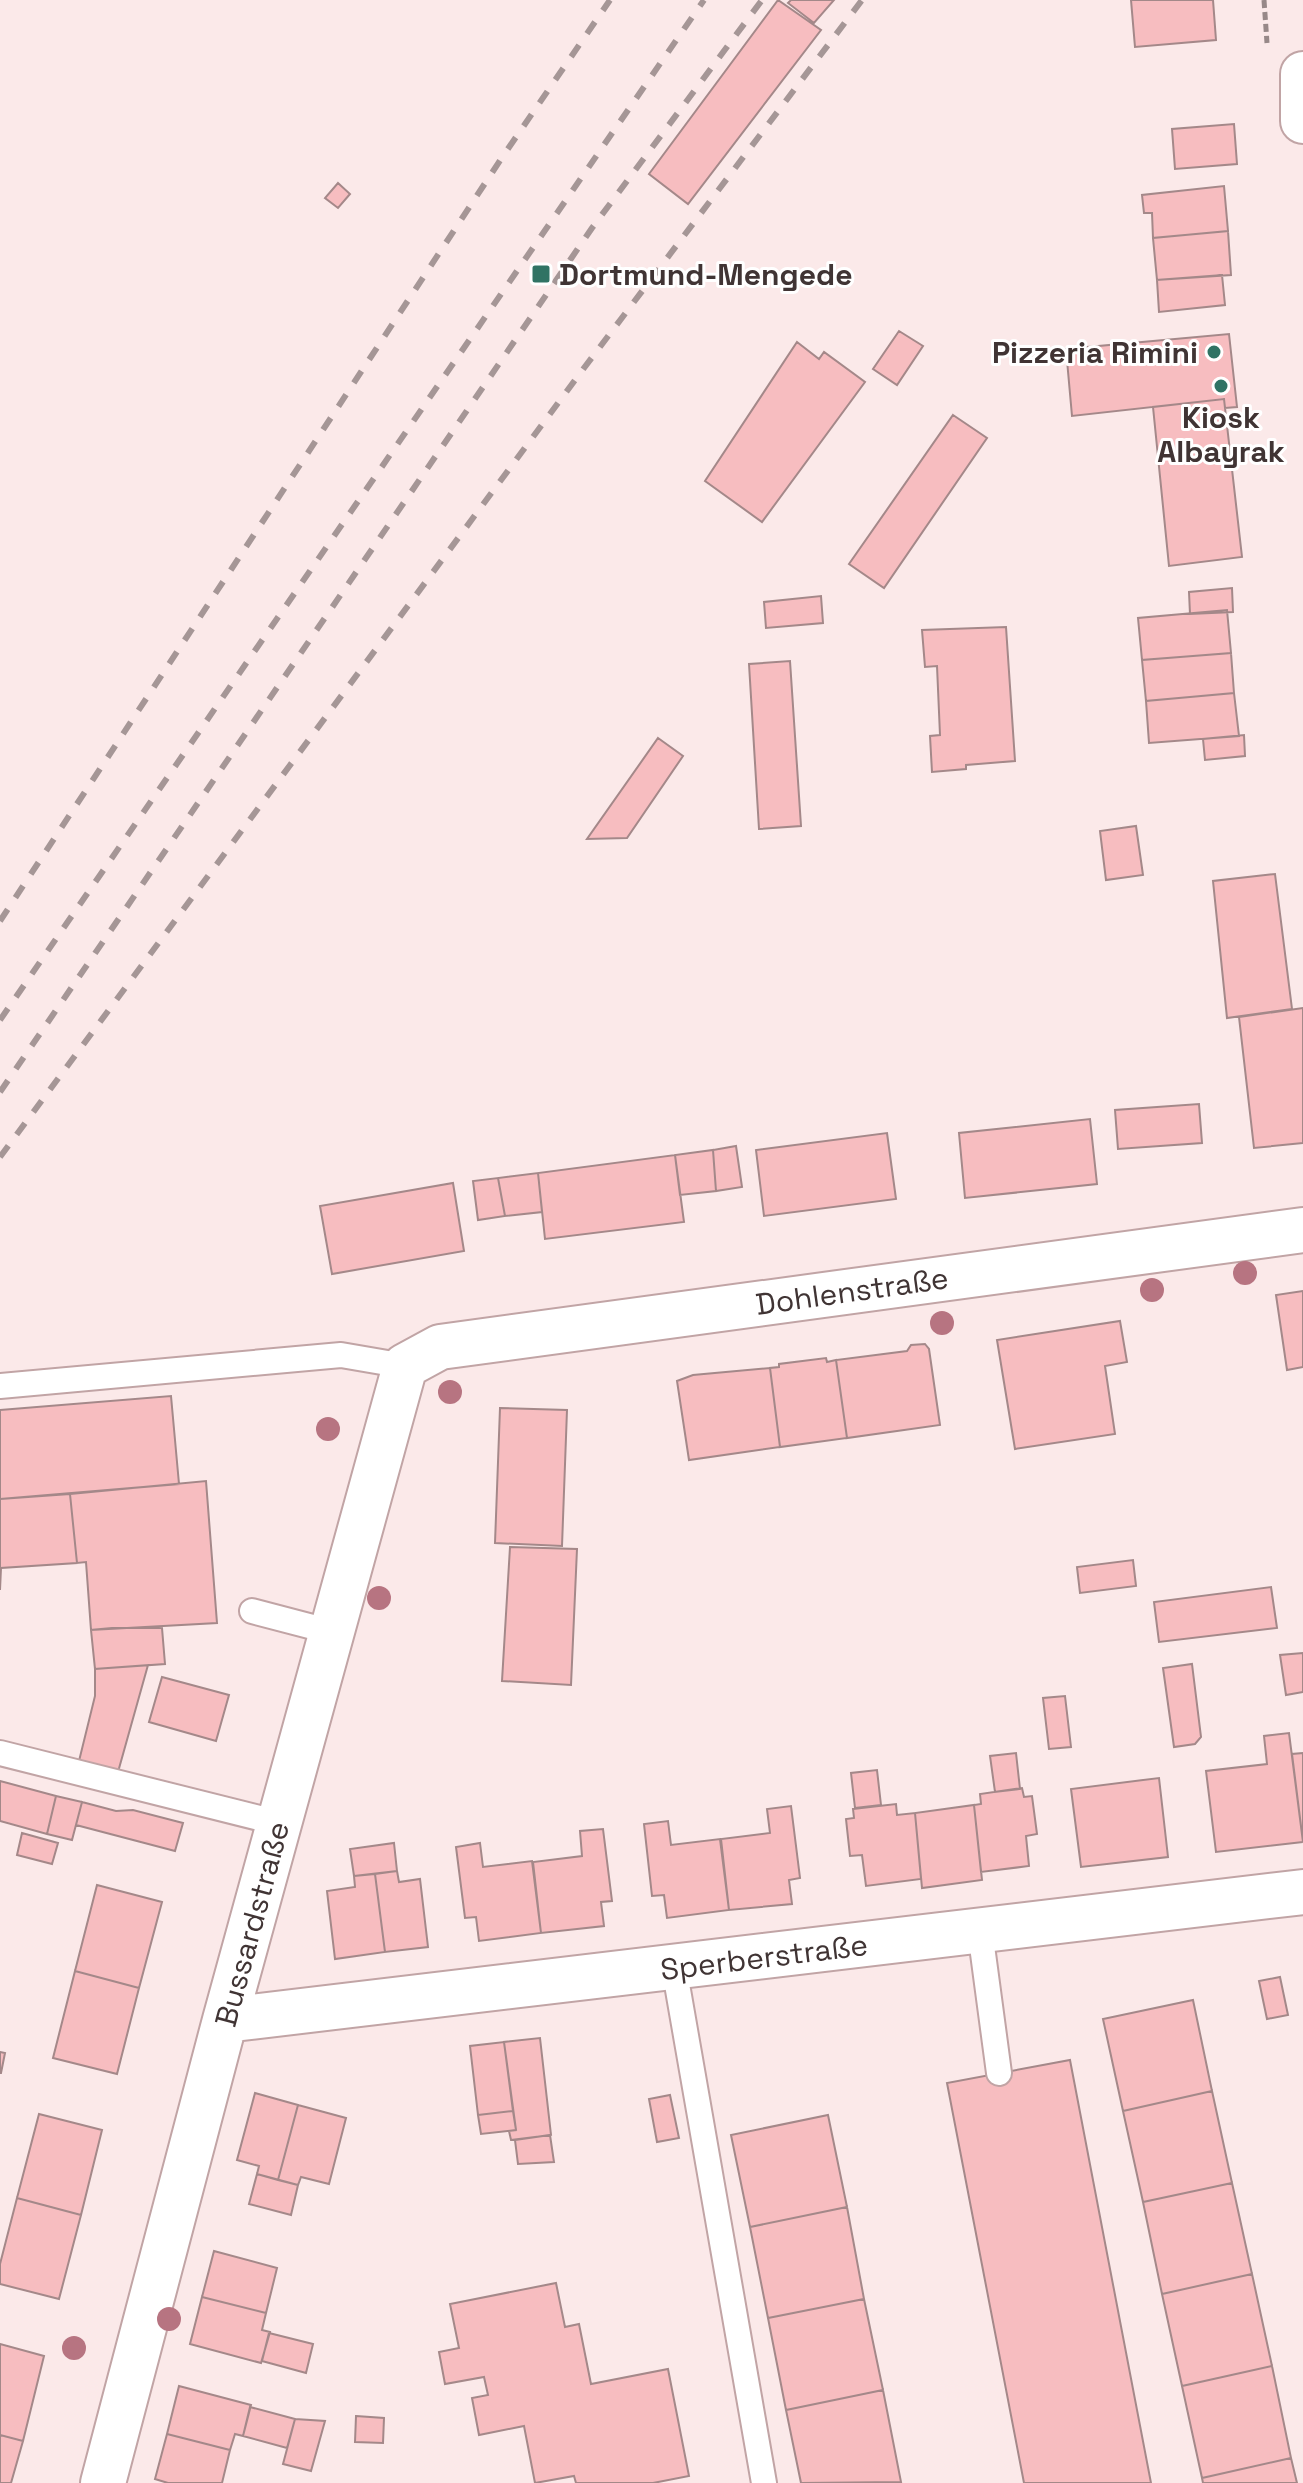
<svg xmlns="http://www.w3.org/2000/svg" width="1303" height="2483" viewBox="0 0 1303 2483" font-family="'Space Grotesk',sans-serif">
	<style>
		.building { fill: #f7bdc0; stroke: #a48889; stroke-width: 2 }
		.lines { fill: none; stroke-linecap: round; stroke-linejoin: round }
		.service-casing { stroke: #c1a4a5; stroke-width: 28 }
		.minor-casing { stroke: #c1a4a5; stroke-width: 48 }
		.path { stroke: #978888; stroke-width: 5; stroke-dasharray: 8 4; stroke-linecap: butt }
		.service { stroke: #fff; stroke-width: 24 }
		.minor { stroke: #fff; stroke-width: 44 }
		.rail { stroke: #a59696; stroke-width: 6; stroke-dasharray: 14 14; stroke-linecap: butt }
		.tree { fill: #b77481 }
		.poi-dot { fill: #307364; stroke: #fff; stroke-width: 3 }
		.labels { text-anchor: middle; dominant-baseline: central; stroke-width: 6; stroke-linejoin: round; paint-order: stroke }
		.poi-label { font-size: 30px; font-weight: bold; fill: #403434; stroke: #fff; text-anchor: start }
		.street-label { font-size: 30px; fill: #403434; stroke: #fff }
	</style>
	<rect width="100%" height="100%" fill="#fbe9e9"/>
	<!-- building -->
	<path class="building" d="M 778,0 L 821,30 L 688,204 L 649,174 Z
		M 791,0 L 834,0 L 814,23 L 788,3 Z
		M 1131,0 L 1213,0 L 1216,40 L 1135,47 Z
		M 1234,124 L 1237,164 L 1175,169 L 1172,129 Z
		M 338,183 L 350,194 L 338,208 L 325,198 Z
		M 1224,186 L 1228,231 L 1153,238 L 1152,213 L 1144,213 L 1142,195 Z
		M 1228,231 L 1231,275 L 1157,280 L 1153,238 Z
		M 1222,275 L 1225,305 L 1159,312 L 1157,280 Z
		M 899,331 L 923,346 L 897,385 L 873,369 Z
		M 1229,334 L 1237,407 L 1225,408 L 1224,399 L 1072,416 L 1066,349 Z
		M 797,342 L 819,359 L 824,352 L 865,382 L 762,522 L 705,481 Z
		M 1224,399 L 1242,557 L 1169,566 L 1153,407 Z
		M 953,415 L 987,438 L 884,588 L 849,564 Z
		M 1232,588 L 1233,612 L 1190,614 L 1189,592 Z
		M 821,596 L 823,623 L 766,628 L 764,602 Z
		M 1227,610 L 1231,653 L 1142,660 L 1138,618 Z
		M 1006,627 L 1015,761 L 966,765 L 966,769 L 932,772 L 930,736 L 940,735 L 937,666 L 925,667 L 922,630 Z
		M 1231,653 L 1234,693 L 1146,701 L 1142,660 Z
		M 790,661 L 801,826 L 759,829 L 749,664 Z
		M 1234,693 L 1239,736 L 1149,743 L 1146,701 Z
		M 1244,735 L 1245,756 L 1205,760 L 1203,739 Z
		M 658,738 L 683,756 L 627,838 L 587,839 Z
		M 1136,826 L 1143,875 L 1106,880 L 1100,831 Z
		M 1275,874 L 1292,1009 L 1227,1018 L 1213,881 Z
		M 1303,1008 L 1303,1143 L 1254,1148 L 1239,1017 Z
		M 1199,1104 L 1202,1143 L 1118,1149 L 1115,1110 Z
		M 1090,1119 L 1097,1184 L 965,1198 L 959,1133 Z
		M 887,1133 L 896,1199 L 764,1216 L 756,1150 Z
		M 736,1146 L 742,1187 L 716,1191 L 713,1150 Z
		M 713,1150 L 716,1191 L 680,1195 L 675,1155 Z
		M 675,1155 L 684,1222 L 545,1239 L 538,1173 Z
		M 538,1173 L 542,1212 L 505,1216 L 498,1178 Z
		M 498,1178 L 505,1216 L 478,1220 L 473,1181 Z
		M 453,1183 L 464,1251 L 332,1274 L 320,1206 Z
		M 1303,1291 L 1303,1367 L 1287,1370 L 1276,1295 Z
		M 1120,1321 L 1127,1362 L 1105,1366 L 1115,1434 L 1015,1449 L 997,1340 Z
		M 925,1344 L 929,1349 L 940,1425 L 847,1438 L 836,1360 L 907,1351 L 911,1345 Z
		M 826,1358 L 827,1362 L 836,1360 L 847,1438 L 780,1447 L 770,1368 L 779,1367 L 779,1364 Z
		M 770,1368 L 780,1447 L 689,1460 L 677,1381 L 693,1375 Z
		M 171,1396 L 179,1484 L 0,1499 L 0,1410 Z
		M 500,1408 L 567,1410 L 562,1546 L 495,1543 Z
		M 206,1481 L 217,1623 L 91,1630 L 86,1562 L 77,1563 L 70,1494 Z
		M 70,1494 L 77,1563 L 1,1568 L 0,1590 L 0,1499 Z
		M 510,1547 L 577,1549 L 571,1685 L 502,1681 Z
		M 1133,1560 L 1136,1586 L 1080,1593 L 1077,1567 Z
		M 1271,1587 L 1277,1628 L 1159,1642 L 1154,1602 Z
		M 112,1628 L 162,1628 L 165,1664 L 95,1669 L 91,1630 Z
		M 1303,1653 L 1303,1692 L 1286,1695 L 1280,1655 Z
		M 1192,1664 L 1201,1737 L 1195,1744 L 1174,1747 L 1163,1668 Z
		M 148,1665 L 118,1772 L 79,1761 L 95,1696 L 95,1669 Z
		M 162,1677 L 229,1695 L 216,1741 L 149,1722 Z
		M 1065,1696 L 1071,1747 L 1049,1749 L 1043,1698 Z
		M 1289,1733 L 1303,1842 L 1216,1852 L 1206,1771 L 1267,1764 L 1264,1736 Z
		M 1016,1753 L 1020,1789 L 995,1792 L 990,1756 Z
		M 1303,1753 L 1303,1842 L 1292,1754 Z
		M 877,1770 L 881,1805 L 855,1808 L 851,1773 Z
		M 1159,1778 L 1168,1857 L 1081,1867 L 1071,1789 Z
		M 0,1781 L 56,1796 L 47,1834 L 0,1821 Z
		M 1022,1788 L 1024,1797 L 1032,1796 L 1037,1834 L 1026,1836 L 1029,1866 L 981,1872 L 974,1805 L 981,1804 L 980,1794 Z
		M 56,1796 L 82,1802 L 72,1840 L 47,1834 Z
		M 82,1802 L 116,1811 L 133,1810 L 183,1823 L 175,1851 L 76,1825 Z
		M 896,1804 L 897,1815 L 915,1813 L 921,1879 L 866,1886 L 862,1855 L 850,1856 L 846,1819 L 854,1818 L 853,1809 Z
		M 974,1805 L 982,1880 L 922,1888 L 915,1813 Z
		M 791,1806 L 800,1878 L 789,1880 L 792,1904 L 729,1910 L 721,1839 L 770,1833 L 767,1809 Z
		M 668,1821 L 671,1845 L 720,1839 L 729,1910 L 667,1918 L 664,1895 L 652,1896 L 644,1824 Z
		M 603,1829 L 612,1901 L 601,1902 L 604,1926 L 541,1933 L 533,1862 L 582,1856 L 580,1831 Z
		M 22,1833 L 58,1843 L 52,1864 L 17,1855 Z
		M 394,1843 L 397,1871 L 354,1876 L 350,1849 Z
		M 480,1843 L 483,1867 L 532,1861 L 541,1933 L 479,1941 L 476,1917 L 465,1918 L 456,1847 Z
		M 397,1871 L 399,1882 L 420,1879 L 428,1947 L 385,1952 L 375,1874 Z
		M 375,1874 L 385,1952 L 335,1959 L 327,1891 L 355,1887 L 354,1876 Z
		M 97,1885 L 162,1902 L 139,1988 L 75,1971 Z
		M 75,1971 L 139,1988 L 117,2074 L 53,2058 Z
		M 1280,1977 L 1288,2015 L 1267,2019 L 1259,1981 Z
		M 1193,2000 L 1212,2091 L 1123,2111 L 1103,2019 Z
		M 540,2038 L 551,2135 L 511,2140 L 509,2131 L 516,2130 L 504,2042 Z
		M 504,2042 L 513,2111 L 478,2115 L 470,2046 Z
		M 0,2052 L 5,2053 L 1,2073 L 0,2073 Z
		M 1070,2060 L 1151,2483 L 1024,2483 L 947,2083 Z
		M 1212,2091 L 1232,2183 L 1143,2202 L 1123,2111 Z
		M 255,2093 L 298,2105 L 278,2180 L 257,2174 L 259,2166 L 237,2160 Z
		M 670,2095 L 679,2138 L 657,2142 L 649,2099 Z
		M 298,2105 L 346,2118 L 329,2184 L 301,2177 L 298,2185 L 278,2180 Z
		M 513,2111 L 516,2130 L 481,2134 L 478,2115 Z
		M 39,2114 L 102,2130 L 81,2215 L 17,2198 Z
		M 828,2115 L 847,2207 L 750,2227 L 731,2135 Z
		M 550,2135 L 554,2162 L 518,2164 L 515,2140 Z
		M 257,2174 L 298,2185 L 291,2215 L 249,2204 Z
		M 1232,2183 L 1252,2274 L 1162,2294 L 1143,2202 Z
		M 17,2198 L 81,2215 L 59,2299 L 0,2284 L 0,2264 Z
		M 847,2207 L 864,2299 L 768,2318 L 750,2227 Z
		M 214,2251 L 277,2268 L 266,2313 L 202,2297 Z
		M 1252,2274 L 1272,2366 L 1182,2386 L 1162,2294 Z
		M 556,2283 L 565,2327 L 579,2324 L 591,2384 L 668,2369 L 689,2476 L 653,2483 L 576,2483 L 574,2476 L 535,2483 L 524,2426 L 479,2435 L 472,2398 L 488,2395 L 484,2377 L 445,2384 L 439,2352 L 459,2348 L 450,2304 Z
		M 202,2297 L 266,2313 L 262,2330 L 270,2332 L 261,2363 L 190,2344 Z
		M 864,2299 L 883,2390 L 786,2410 L 768,2318 Z
		M 269,2333 L 313,2344 L 306,2373 L 262,2361 Z
		M 0,2344 L 44,2356 L 23,2441 L 0,2435 Z
		M 1272,2366 L 1291,2458 L 1202,2478 L 1182,2386 Z
		M 179,2386 L 251,2405 L 243,2436 L 235,2434 L 230,2450 L 167,2434 Z
		M 883,2390 L 901,2482 L 801,2483 L 786,2410 Z
		M 250,2407 L 295,2419 L 287,2448 L 243,2436 Z
		M 356,2416 L 384,2418 L 383,2443 L 355,2442 Z
		M 295,2419 L 325,2421 L 311,2471 L 283,2464 Z
		M 167,2434 L 230,2450 L 222,2483 L 168,2483 L 155,2479 Z
		M 0,2435 L 23,2441 L 11,2483 L 0,2483 Z
		M 1291,2458 L 1297,2483 L 1203,2483 L 1202,2478 Z"/>
	<g class="lines">
		<!-- service casing -->
		<g class="service-casing">
			<path id="service" d="M 0,1386 L 341,1355 L 405,1366
				M 252,1611 L 332,1632
				M 0,1753 L 279,1823
				M 980,1931 L 999,2073
				M 674,1967 L 764,2483"/>
		</g>
		<!-- minor casing -->
		<g class="minor-casing">
			<path id="minor" d="M 1303,74 L 1303,121
				M 225,2020 L 1303,1892
				M 103,2483 L 225,2020 L 405,1366 L 440,1347 L 1303,1230"/>
		</g>
		<!-- path -->
		<path class="path" d="M 1264,0 L 1267,43"/>
		<!-- service -->
		<use href="#service" class="service"/>
		<!-- minor -->
		<use href="#minor" class="minor"/>
		<!-- rail -->
		<path class="rail" d="M 0,921 L 501,159 L 610,0
			M 0,1020 L 704,0
			M 0,1092 L 592,228 L 762,0
			M 0,1157 L 584,368 L 862,0"/>
	</g>
	<!-- trees -->
	<g class="tree">
		<circle cx="1245" cy="1273" r="12"/>
		<circle cx="1152" cy="1290" r="12"/>
		<circle cx="942" cy="1323" r="12"/>
		<circle cx="450" cy="1392" r="12"/>
		<circle cx="328" cy="1429" r="12"/>
		<circle cx="379" cy="1598" r="12"/>
		<circle cx="169" cy="2319" r="12"/>
		<circle cx="74" cy="2348" r="12"/>
	</g>
	<!-- markers -->
	<g class="poi-dot">
		<rect x="531" y="264" width="20" height="20" rx="4"/>
		<circle cx="1214" cy="352" r="8"/>
		<circle cx="1221" cy="386" r="8"/>
	</g>
	<g class="labels">
		<!-- poi labels -->
		<g class="poi-label">
			<text x="559" y="274">Dortmund-Mengede</text>
			<text x="1198" y="352" text-anchor="end">Pizzeria Rimini</text>
			<text x="1221" y="417" text-anchor="middle">Kiosk<tspan x="1221" dy="34">Albayrak</tspan></text>
		</g>
		<!-- street labels -->
		<g class="street-label">
			<text transform="translate(852 1291) rotate(-8)">Dohlenstraße</text>
			<text transform="translate(252 1924) rotate(-75)">Bussardstraße</text>
			<text transform="translate(764 1957) rotate(-7)">Sperberstraße</text>
		</g>
	</g>
</svg>
